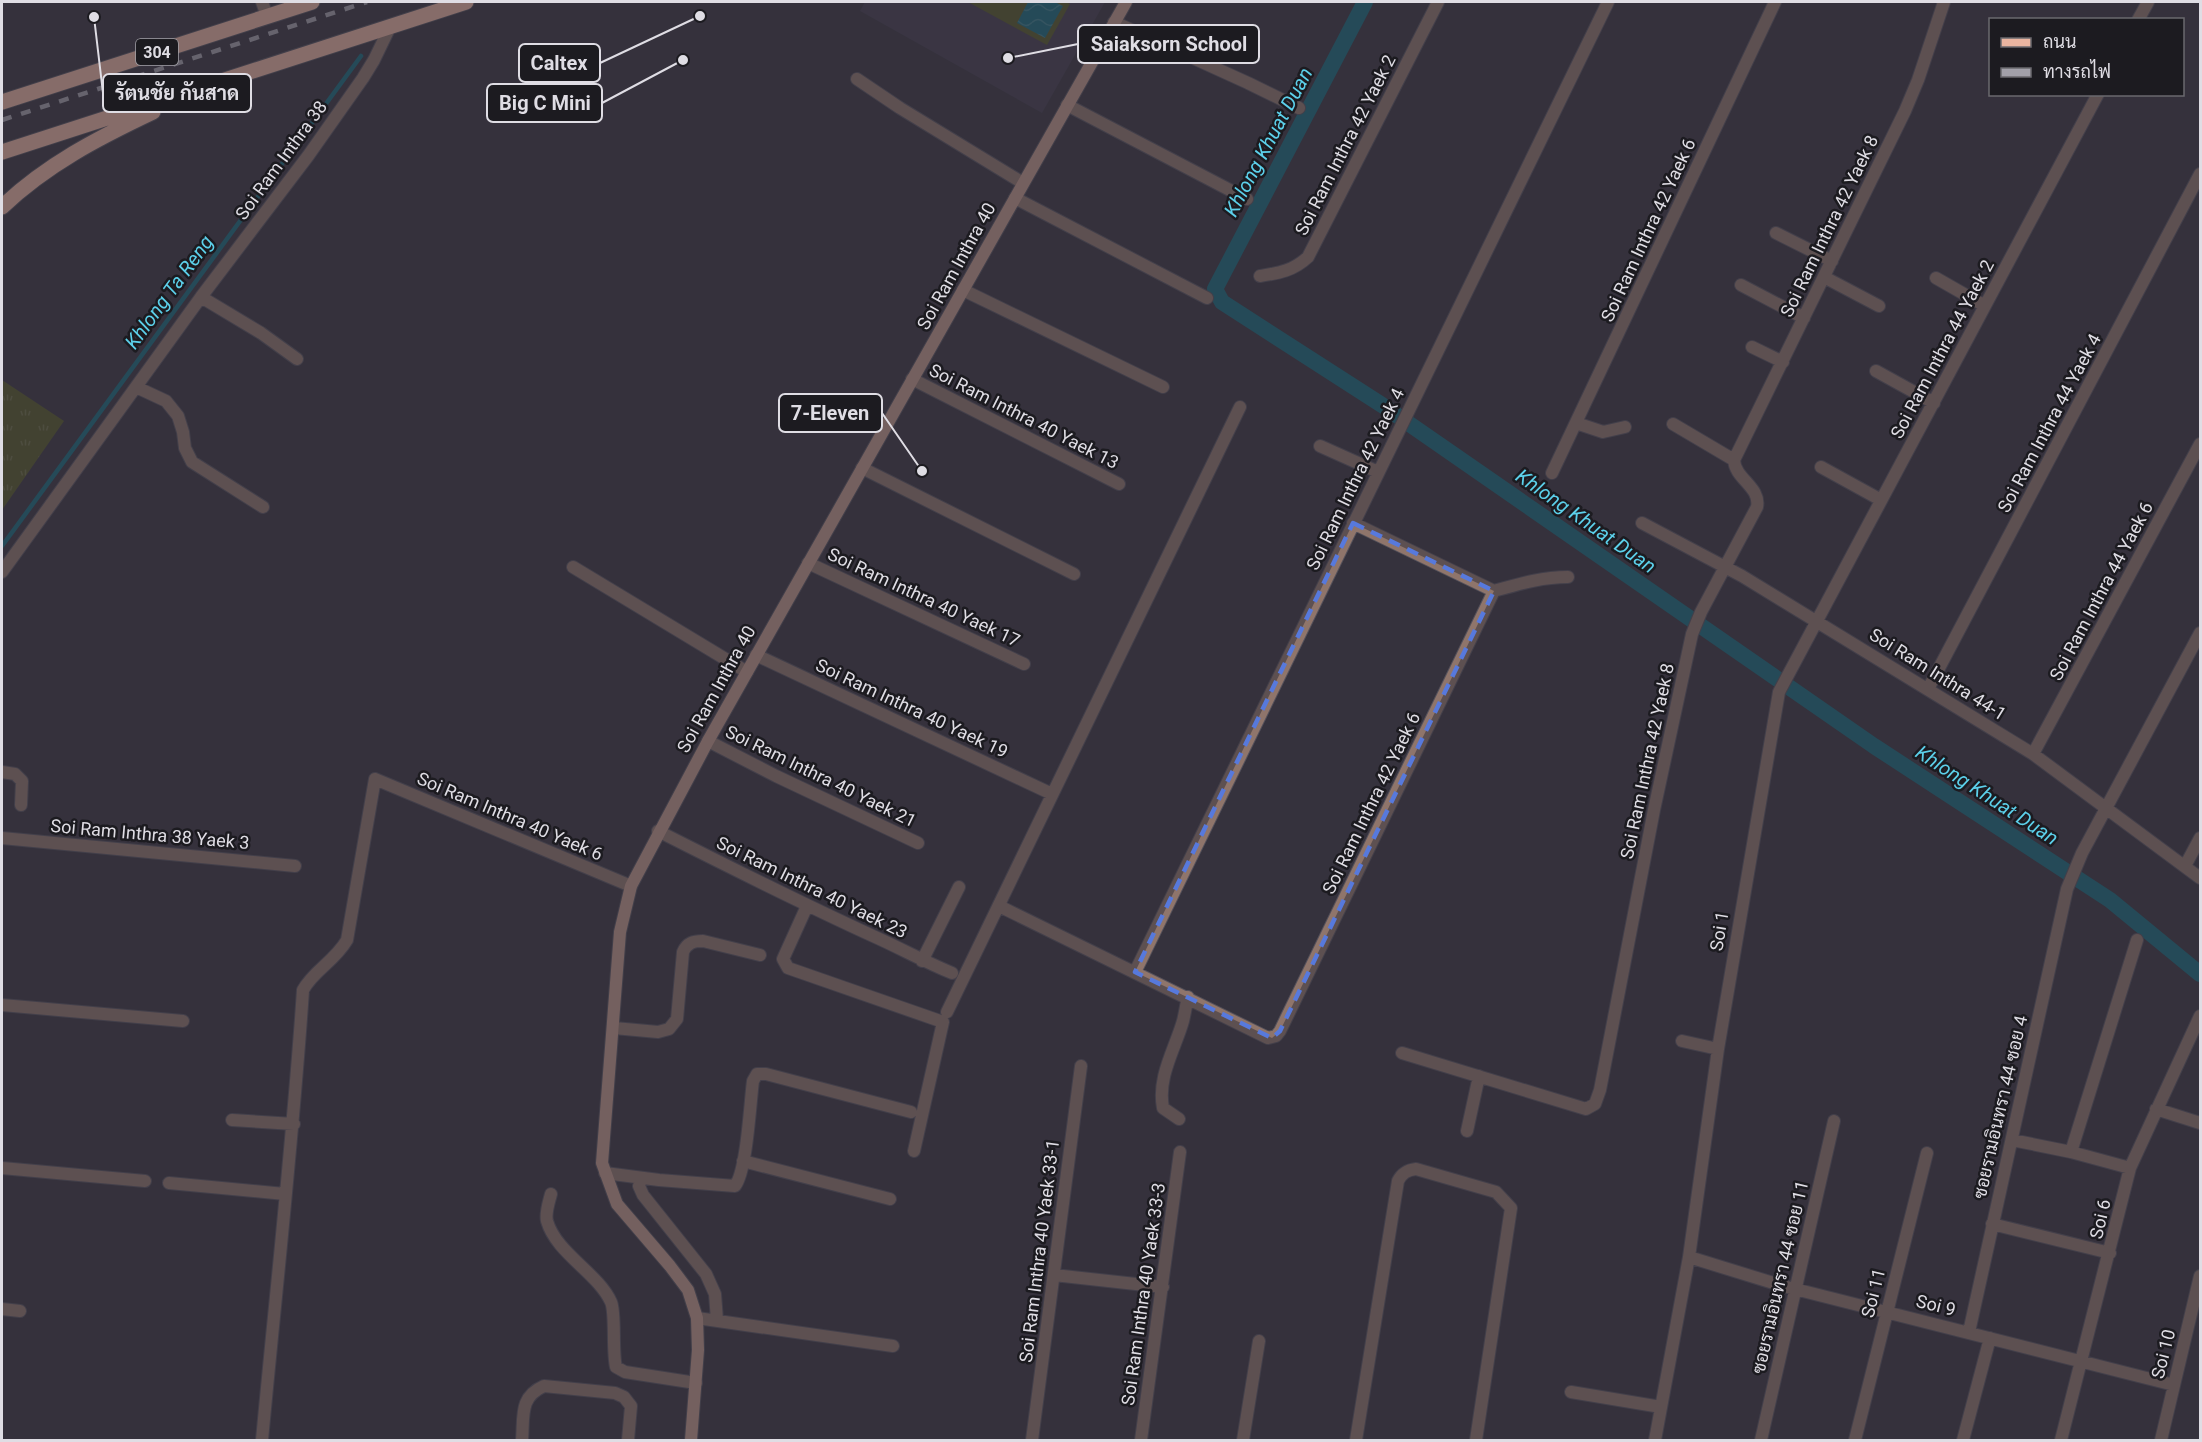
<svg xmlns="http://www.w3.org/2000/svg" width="2202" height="1442" viewBox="0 0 2202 1442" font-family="Roboto,Sarabun,sans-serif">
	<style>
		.built { fill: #403b4c }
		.grass { fill: url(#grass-tufts) }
		.pitch { fill: #535725 }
		.water { fill: url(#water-waves) }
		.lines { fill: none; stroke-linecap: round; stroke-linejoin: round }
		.stream { stroke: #13697a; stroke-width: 4.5 }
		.canal { stroke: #13697a; stroke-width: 16 }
		.street-casing { stroke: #54515b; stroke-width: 14 }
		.secondary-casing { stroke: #54515b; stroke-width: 14 }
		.primary-casing { stroke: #54515b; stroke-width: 17 }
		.street { stroke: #8f756b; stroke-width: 12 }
		.secondary { stroke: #c29989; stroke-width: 12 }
		.primary { stroke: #e9b4a0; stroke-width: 15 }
		.rail { stroke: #a2a0a9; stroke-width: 4.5; stroke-dasharray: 10 10; stroke-linecap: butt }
		.marked { fill: none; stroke: #5779dc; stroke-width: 4.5; stroke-dasharray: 12 8; stroke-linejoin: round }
		.labels { text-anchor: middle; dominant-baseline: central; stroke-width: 5; stroke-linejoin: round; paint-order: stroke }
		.shield { fill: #1c1b20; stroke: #a4a3a9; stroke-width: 1.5 }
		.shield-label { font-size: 16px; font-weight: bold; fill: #dfdde4 }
		.street-label { font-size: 18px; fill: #dfdde4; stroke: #1c1b20 }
		.water-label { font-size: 20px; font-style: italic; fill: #5cd0ea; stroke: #1c1b20 }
		.leader { fill: none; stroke: #dfdde4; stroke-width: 2 }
		.callout-dot { fill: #dfdde4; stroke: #1c1b20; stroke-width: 2 }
		.callout { fill: #1c1b20; stroke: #dfdde4; stroke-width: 2 }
		.callout-label { font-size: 20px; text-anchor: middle; font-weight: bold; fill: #dfdde4 }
	</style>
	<defs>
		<pattern id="grass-tufts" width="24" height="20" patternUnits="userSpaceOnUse" patternTransform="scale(1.5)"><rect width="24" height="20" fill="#535725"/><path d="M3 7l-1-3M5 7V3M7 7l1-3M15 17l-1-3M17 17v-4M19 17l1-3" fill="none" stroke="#6b6f44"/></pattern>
		<pattern id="water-waves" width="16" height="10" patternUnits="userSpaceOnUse" patternTransform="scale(1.5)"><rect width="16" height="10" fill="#13697a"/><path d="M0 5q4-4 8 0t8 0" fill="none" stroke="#357e8d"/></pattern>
	</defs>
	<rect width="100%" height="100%" fill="#35323d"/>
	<!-- built -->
	<path class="built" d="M 865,2 L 1105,2 L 1042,113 L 860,11 Z"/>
	<!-- grass -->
	<path class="grass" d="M 2,380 L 64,421 L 2,510 Z"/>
	<!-- pitch -->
	<path class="pitch" d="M 968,2 L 1066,2 L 1070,4 L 1047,45 Z"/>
	<!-- water -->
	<path class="water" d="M 1028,2 L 1055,2 L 1063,6 L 1045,38 L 1017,23 Z"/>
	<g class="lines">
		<!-- stream -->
		<path class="stream" d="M 2,546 L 361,56"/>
		<!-- canal -->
		<path class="canal" d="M 1365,2 L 1215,289 L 1222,302 L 1382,405 L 1874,746 L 2110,900 L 2200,974"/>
		<!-- street casing -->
		<g class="street-casing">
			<path id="street" d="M 262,2 L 267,16
				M 2138,20 L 2148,2
				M 1114,22 L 1248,83 L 1299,108
				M 857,79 L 900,108 L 1023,183
				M 1067,105 L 1247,199
				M 1015,198 L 1207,298
				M 1776,233 L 1832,261
				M 1260,276 C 1279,273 1293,271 1308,257 L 1438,2
				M 1824,277 L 1879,306
				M 1936,278 L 1985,306
				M 1741,285 L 1804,318
				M 963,290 L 1163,387
				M 201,297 L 261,333 L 297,359
				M 1752,347 L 1783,362
				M 1876,371 L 1934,403
				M 912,379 L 1119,484
				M 136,387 L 166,401 L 178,416 L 183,432 L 185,448 L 192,462 L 263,507
				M 1576,423 L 1603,432 L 1625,427
				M 1673,424 L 1734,460
				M 1320,446 L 1378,472
				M 1821,467 L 1881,500
				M 862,468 L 1074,574
				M 1552,473 L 1775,2
				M 1353,523 L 1494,591 C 1519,584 1542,577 1568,577
				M 1642,523 L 1742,576 L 2033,754 L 2200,878
				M 808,563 L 1024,664
				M 573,567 L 747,672
				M 2,572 L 201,297 L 308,156 L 363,78 L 374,60 L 390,27
				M 756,655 L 1052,794
				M 1928,689 L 2200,174
				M 708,741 L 776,776 L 918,843
				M 2033,754 L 2200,444
				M 2,772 L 15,774 L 22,781 L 21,805
				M 658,831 C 729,867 801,903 873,936 C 900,948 925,962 952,973
				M 2,838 L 295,866
				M 2185,866 L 2200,838
				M 807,906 L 783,959 L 788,968 L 943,1022 L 914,1151
				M 999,906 L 1268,1038 L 1276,1036 L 1280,1031 L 1494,591
				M 922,961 L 959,887
				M 1135,972 L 1608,2
				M 2,1005 L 183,1021
				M 947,1012 L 1240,407
				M 614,1028 L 658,1032 L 669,1029 L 677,1019 L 683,952 C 687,943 693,941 703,941 L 760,955
				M 1682,1041 L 1718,1049
				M 1402,1053 L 1586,1109 L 1595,1104 L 1600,1090 L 1654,810 L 1692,634 L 1701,612 L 1757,507 C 1761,487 1735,479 1734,460 L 1905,111 L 1918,80 L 1944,2
				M 2156,1109 L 2200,1123
				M 1179,1119 L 1163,1108 C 1157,1077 1175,1049 1183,1021 C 1185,1013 1186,1005 1188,997
				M 232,1120 L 294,1124
				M 1467,1131 L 1479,1076
				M 2012,1140 L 2071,1152 L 2130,1168
				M 2071,1152 L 2137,940
				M 743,1161 L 890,1199
				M 2,1168 L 145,1181
				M 605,1173 L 659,1180 L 735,1186 C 747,1170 750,1103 753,1081 L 757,1074 L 766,1074 L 911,1112
				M 641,1178 L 639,1186 L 643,1195 L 706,1274 L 715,1294 L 717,1320
				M 169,1183 L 285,1194
				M 551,1194 C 549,1202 545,1213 547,1221 C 556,1253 598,1273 611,1302 C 616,1313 612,1351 616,1367 L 625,1372 L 696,1383
				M 1992,1224 L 2110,1253
				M 1689,1257 L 1783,1286 L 2174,1385
				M 1054,1275 L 1163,1287
				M 2,1309 L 20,1311
				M 697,1318 L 893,1346
				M 1969,1332 L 2067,889 L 2082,853 L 2200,633
				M 1571,1392 L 1661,1407
				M 262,1440 C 276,1290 293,1140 303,990 C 314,970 334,962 347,940 L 375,779 L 631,886
				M 522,1440 C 524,1416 519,1397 544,1386 L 615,1393 L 624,1397 L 631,1406 L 628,1440
				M 1032,1440 L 1081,1066
				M 1141,1440 L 1180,1152
				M 1243,1440 L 1259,1341
				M 1356,1440 L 1398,1181 C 1402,1173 1407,1170 1416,1169 L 1496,1192 L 1511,1208 L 1476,1440
				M 1655,1440 L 1689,1257 L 1718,1049 L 1779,692 L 2098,94
				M 1761,1440 L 1834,1121
				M 1855,1440 L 1927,1153
				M 1963,1440 L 1990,1338
				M 2061,1440 L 2130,1168 L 2200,1016
				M 2161,1440 L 2200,1276"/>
		</g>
		<!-- secondary casing -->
		<g class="secondary-casing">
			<path id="secondary" d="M 691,1440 L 698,1350 L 697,1318 L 688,1290 L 670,1266 L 617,1204 L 602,1163 L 620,932 L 631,886 L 708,741 L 1126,2"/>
		</g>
		<!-- primary casing -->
		<g class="primary-casing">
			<path id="primary" d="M 2,102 L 312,2
				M 2,152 L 466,2
				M 2,207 C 46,165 98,138 153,112"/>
		</g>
		<!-- street -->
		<use href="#street" class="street"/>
		<!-- secondary -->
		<use href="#secondary" class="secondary"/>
		<!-- primary -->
		<use href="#primary" class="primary"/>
		<!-- rail -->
		<path class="rail" d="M 2,120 L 367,2"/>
	</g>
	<!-- marked area -->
	<path d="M0 0H2202V1442H0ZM 1353,523 L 1494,591 L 1280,1031 L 1272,1038 L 1135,972 Z" fill="#35323d" fill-opacity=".55" fill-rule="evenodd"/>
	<path class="marked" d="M 1353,523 L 1494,591 L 1280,1031 L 1272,1038 L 1135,972 Z"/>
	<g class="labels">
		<!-- shield labels -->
		<rect class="shield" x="136" y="39" width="42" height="26" rx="4.5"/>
		<g class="shield-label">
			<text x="157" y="52">304</text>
		</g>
		<!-- street labels -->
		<g class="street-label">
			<text transform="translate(1345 145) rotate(-63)">Soi Ram Inthra 42 Yaek 2</text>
			<text transform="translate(281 160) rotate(-54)">Soi Ram Inthra 38</text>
			<text transform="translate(1829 226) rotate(-64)">Soi Ram Inthra 42 Yaek 8</text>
			<text transform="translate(1648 230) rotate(-65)">Soi Ram Inthra 42 Yaek 6</text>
			<text transform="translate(956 266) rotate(-61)">Soi Ram Inthra 40</text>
			<text transform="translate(1942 349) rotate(-62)">Soi Ram Inthra 44 Yaek 2</text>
			<text transform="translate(1024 416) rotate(27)">Soi Ram Inthra 40 Yaek 13</text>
			<text transform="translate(2049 423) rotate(-62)">Soi Ram Inthra 44 Yaek 4</text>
			<text transform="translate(1355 479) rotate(-64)">Soi Ram Inthra 42 Yaek 4</text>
			<text transform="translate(2101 591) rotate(-62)">Soi Ram Inthra 44 Yaek 6</text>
			<text transform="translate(924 597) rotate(25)">Soi Ram Inthra 40 Yaek 17</text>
			<text transform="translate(1938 674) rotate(32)">Soi Ram Inthra 44-1</text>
			<text transform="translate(716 689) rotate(-61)">Soi Ram Inthra 40</text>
			<text transform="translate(912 708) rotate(25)">Soi Ram Inthra 40 Yaek 19</text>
			<text transform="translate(1647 761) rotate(-78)">Soi Ram Inthra 42 Yaek 8</text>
			<text transform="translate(821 776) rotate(26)">Soi Ram Inthra 40 Yaek 21</text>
			<text transform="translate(1371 803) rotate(-64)">Soi Ram Inthra 42 Yaek 6</text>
			<text transform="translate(510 816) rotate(23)">Soi Ram Inthra 40 Yaek 6</text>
			<text transform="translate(150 834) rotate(5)">Soi Ram Inthra 38 Yaek 3</text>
			<text transform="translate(812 887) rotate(26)">Soi Ram Inthra 40 Yaek 23</text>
			<text transform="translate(1719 931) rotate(-81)">Soi 1</text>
			<text transform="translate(2000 1107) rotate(-77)">ซอยรามอินทรา 44 ซอย 4</text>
			<text transform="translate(2100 1219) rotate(-77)">Soi 6</text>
			<text transform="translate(1039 1251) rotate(-83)">Soi Ram Inthra 40 Yaek 33-1</text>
			<text transform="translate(1780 1277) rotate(-77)">ซอยรามอินทรา 44 ซอย 11</text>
			<text transform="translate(1873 1293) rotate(-76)">Soi 11</text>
			<text transform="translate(1143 1294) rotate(-82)">Soi Ram Inthra 40 Yaek 33-3</text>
			<text transform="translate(1936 1305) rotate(14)">Soi 9</text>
			<text transform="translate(2163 1354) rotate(-76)">Soi 10</text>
		</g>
		<!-- water labels -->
		<g class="water-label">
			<text transform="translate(1268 142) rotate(-62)">Khlong Khuat Duan</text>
			<text transform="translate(169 292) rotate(-54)">Khlong Ta Reng</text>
			<text transform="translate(1586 521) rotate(35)">Khlong Khuat Duan</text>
			<text transform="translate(1987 795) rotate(33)">Khlong Khuat Duan</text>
		</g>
	</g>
	<!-- callouts -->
	<path class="leader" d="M1008 58L1078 44M700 16L600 63M94 17L103 93M683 60L602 103M922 471L882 413"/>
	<g class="callout-dot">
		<circle cx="1008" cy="58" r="6"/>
		<circle cx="700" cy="16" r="6"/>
		<circle cx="94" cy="17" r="6"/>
		<circle cx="683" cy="60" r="6"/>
		<circle cx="922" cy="471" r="6"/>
	</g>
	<g class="callout">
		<rect x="1078" y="25" width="181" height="38" rx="6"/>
		<rect x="519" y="44" width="81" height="38" rx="6"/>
		<rect x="103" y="74" width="148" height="38" rx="6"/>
		<rect x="487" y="84" width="115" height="38" rx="6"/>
		<rect x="779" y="394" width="103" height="38" rx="6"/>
	</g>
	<g class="callout-label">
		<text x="1169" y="51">Saiaksorn School</text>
		<text x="559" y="70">Caltex</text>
		<text x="177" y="100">รัตนชัย กันสาด</text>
		<text x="545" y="110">Big C Mini</text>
		<text x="830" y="420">7-Eleven</text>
	</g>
	<!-- border -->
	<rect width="2202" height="1442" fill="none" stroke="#dfdde4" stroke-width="6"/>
	<!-- legend -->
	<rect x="1989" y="18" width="195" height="78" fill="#1c1b20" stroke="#6a696e" stroke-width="1.5"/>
	<rect x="2001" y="38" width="30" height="9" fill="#e9b4a0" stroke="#6a696e" stroke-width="1.5"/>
	<text x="2043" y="48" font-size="18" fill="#dfdde4">ถนน</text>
	<rect x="2001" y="68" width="30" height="9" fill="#a2a0a9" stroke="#6a696e" stroke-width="1.5"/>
	<text x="2043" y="78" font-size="18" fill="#dfdde4">ทางรถไฟ</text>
</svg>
